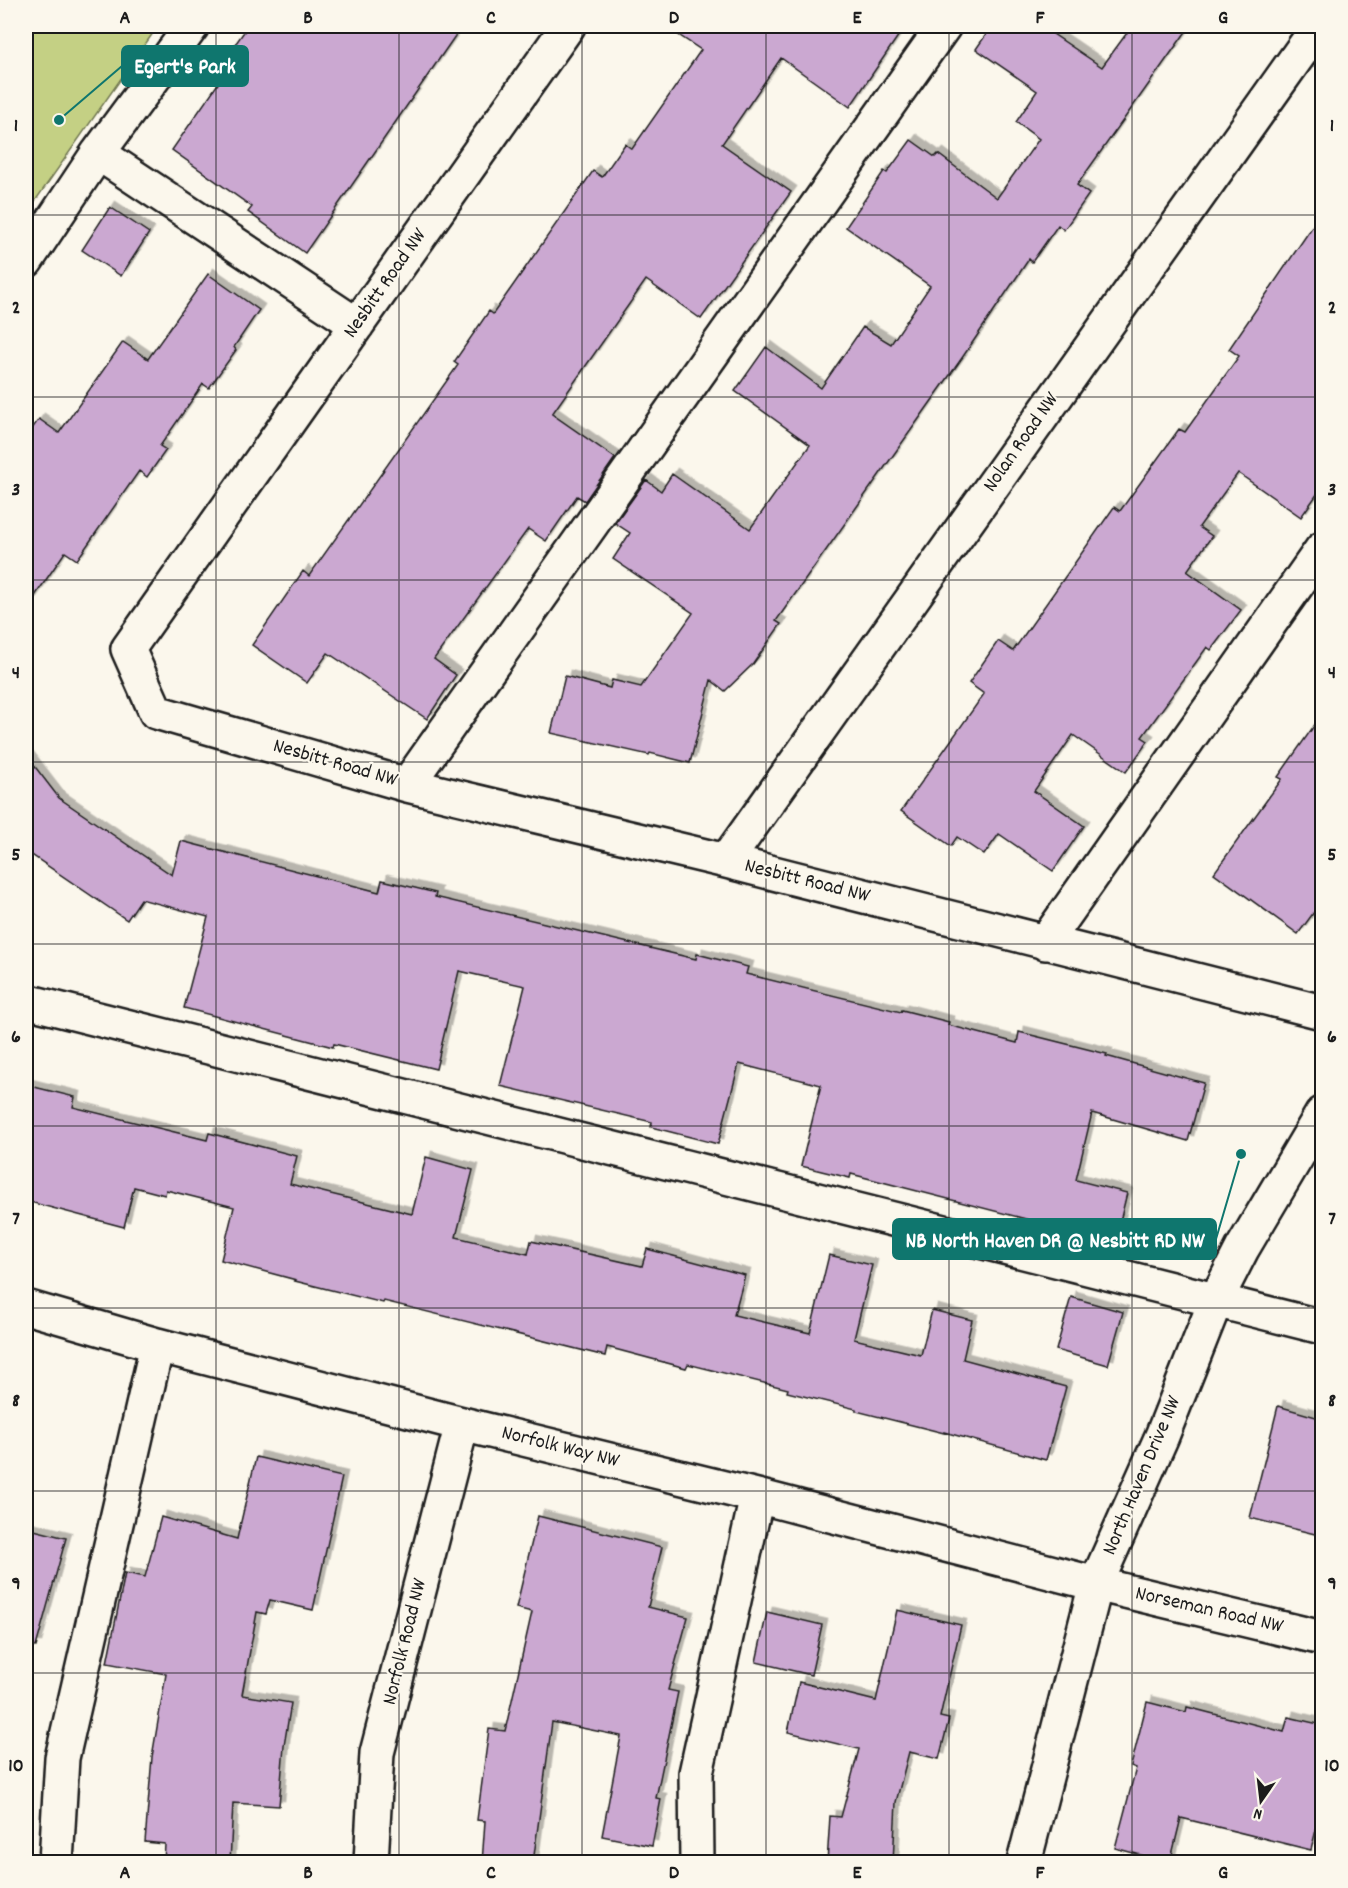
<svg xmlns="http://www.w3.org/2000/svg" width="1348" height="1888" viewBox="0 0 1348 1888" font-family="Dekko,sans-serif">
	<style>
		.green { fill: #c4d084; stroke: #707650; stroke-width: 1.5 }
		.building { fill: #cba8d1; stroke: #1c1c1c; stroke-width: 1.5; filter: url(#shadow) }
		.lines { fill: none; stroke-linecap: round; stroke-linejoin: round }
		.minor-casing { stroke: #1c1c1c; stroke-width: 38 }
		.minor { stroke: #fbf7ec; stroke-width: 33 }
		.grid { fill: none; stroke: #1c1c1c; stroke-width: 1.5; stroke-opacity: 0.55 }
		.labels { text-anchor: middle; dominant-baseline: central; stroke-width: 4.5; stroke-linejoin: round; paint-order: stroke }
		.street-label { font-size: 21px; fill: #1c1c1c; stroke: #fbf7ec }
		.leader { fill: none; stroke: #0f766e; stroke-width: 2 }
		.callout-dot { fill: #0f766e; stroke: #fbf7ec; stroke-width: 2 }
		.callout { fill: #0f766e; stroke: #0f766e; stroke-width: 2 }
		.callout-label { font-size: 22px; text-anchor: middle; font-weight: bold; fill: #fff }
		.neatline { fill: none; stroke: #1c1c1c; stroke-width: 2 }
		.grid-label { font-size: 20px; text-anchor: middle; font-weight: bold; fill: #1c1c1c }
	</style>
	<defs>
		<filter id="shadow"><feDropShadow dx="5.5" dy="-5.5" stdDeviation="0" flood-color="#0004"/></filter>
	</defs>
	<rect width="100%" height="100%" fill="#fbf7ec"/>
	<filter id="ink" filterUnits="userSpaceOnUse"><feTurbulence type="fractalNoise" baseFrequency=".0167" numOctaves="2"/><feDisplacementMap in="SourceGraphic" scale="12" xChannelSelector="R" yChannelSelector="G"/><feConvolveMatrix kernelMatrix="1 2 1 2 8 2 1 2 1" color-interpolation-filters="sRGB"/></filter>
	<g filter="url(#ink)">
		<!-- green -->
		<path class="green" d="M 26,26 L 158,26 L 26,214 Z"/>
		<!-- building -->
		<path class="building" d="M 248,26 L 462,26 L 305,253 L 248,212 L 252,207 L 172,150 L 224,75 L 217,70 Z
			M 665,26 L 905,26 L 850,107 L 781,58 L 722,144 L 791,192 L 701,319 L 646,280 L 552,414 L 615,458 L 585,501 L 577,496 L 546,541 L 528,529 L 434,659 L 456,675 L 427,719 L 328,653 L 307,683 L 252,645 L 303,571 L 309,576 L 458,365 L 454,362 L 489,311 L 493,314 L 593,171 L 602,177 L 625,144 L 632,149 L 701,50 Z
			M 992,26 L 1041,26 L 1102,67 L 1132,26 L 1190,26 L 1077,185 L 1089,194 L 1064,230 L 1058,225 L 1032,262 L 1029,259 L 962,358 L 776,621 L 781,624 L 753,664 L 725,691 L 711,680 L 690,763 L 650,753 L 649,755 L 551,733 L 565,676 L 610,688 L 612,680 L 641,687 L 693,613 L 613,559 L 630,533 L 615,523 L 646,480 L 661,491 L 672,474 L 750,529 L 810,445 L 735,391 L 766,347 L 821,388 L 863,327 L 891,344 L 930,286 L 846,227 L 884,171 L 887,173 L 911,140 L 935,157 L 938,154 L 997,198 L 1039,139 L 1016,122 L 1037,91 L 976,49 Z
			M 110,207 L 149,233 L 121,276 L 82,250 Z
			M 1323,211 L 1323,486 L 1301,517 L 1238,473 L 1199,527 L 1212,536 L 1187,571 L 1241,610 L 1211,650 L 1207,647 L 1142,737 L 1148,741 L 1126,772 L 1073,735 L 1034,791 L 1084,826 L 1053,871 L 999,834 L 984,855 L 957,837 L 951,846 L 901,811 L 984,694 L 969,683 L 998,641 L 1013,651 L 1114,507 L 1120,511 L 1179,429 L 1185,432 L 1239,356 L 1229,349 Z
			M 208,274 L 259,310 L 234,347 L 236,350 L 209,388 L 203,384 L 160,446 L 166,450 L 147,477 L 139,471 L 77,560 L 65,552 L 26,609 L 26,437 L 39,419 L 59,433 L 123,342 L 148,359 Z
			M 1323,713 L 1323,900 L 1298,934 L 1214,873 L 1282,779 L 1278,777 Z
			M 26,755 L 59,798 L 172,875 L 181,841 L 379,892 L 382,880 L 436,893 L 435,897 L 696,959 L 697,954 L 748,967 L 746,974 L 901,1012 L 902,1010 L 949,1022 L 948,1025 L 1017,1043 L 1019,1032 L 1107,1054 L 1106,1056 L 1204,1083 L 1188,1141 L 1092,1113 L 1076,1180 L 1127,1193 L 1115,1242 L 851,1174 L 850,1178 L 801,1166 L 821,1085 L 739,1064 L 718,1144 L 651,1127 L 652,1122 L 500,1086 L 525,986 L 459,971 L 436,1069 L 334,1044 L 333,1047 L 184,1008 L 208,917 L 141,899 L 127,920 L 26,851 Z
			M 26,1085 L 75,1097 L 73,1107 L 207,1140 L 209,1133 L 297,1156 L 290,1184 L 412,1214 L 426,1157 L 473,1170 L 456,1237 L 528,1254 L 531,1241 L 642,1266 L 647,1249 L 745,1275 L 734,1315 L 810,1333 L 829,1255 L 872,1265 L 854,1339 L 921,1355 L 932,1310 L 972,1320 L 963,1359 L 1066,1387 L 1046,1460 L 944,1432 L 944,1433 L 856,1411 L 856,1409 L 787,1392 L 788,1389 L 688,1364 L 686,1368 L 607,1347 L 605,1356 L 384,1301 L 383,1303 L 295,1281 L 296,1280 L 221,1260 L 234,1207 L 166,1190 L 165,1195 L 134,1187 L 124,1227 L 26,1201 Z
			M 1071,1297 L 1123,1312 L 1108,1365 L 1056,1350 Z
			M 1278,1406 L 1323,1419 L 1323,1536 L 1250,1518 Z
			M 256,1457 L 342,1477 L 313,1610 L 270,1600 L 266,1614 L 257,1612 L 242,1695 L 291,1703 L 284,1746 L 279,1806 L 233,1803 L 230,1863 L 164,1863 L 165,1844 L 145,1842 L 152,1757 L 166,1674 L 107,1663 L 125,1573 L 145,1577 L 161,1517 L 237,1539 Z
			M 538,1516 L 662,1547 L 648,1607 L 688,1617 L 668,1690 L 678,1692 L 656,1798 L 661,1799 L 652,1846 L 602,1836 L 621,1736 L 552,1722 L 533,1863 L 482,1863 L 485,1821 L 477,1820 L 489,1729 L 505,1731 L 532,1612 L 516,1608 Z
			M 26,1528 L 66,1538 L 36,1647 L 26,1646 Z
			M 897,1610 L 961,1625 L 940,1717 L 949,1719 L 939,1759 L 909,1752 L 896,1802 L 893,1863 L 827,1863 L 830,1816 L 841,1817 L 859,1749 L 788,1732 L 799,1682 L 876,1701 Z
			M 767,1612 L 822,1625 L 811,1675 L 756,1662 Z
			M 1147,1702 L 1186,1712 L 1187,1707 L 1284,1732 L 1288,1717 L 1323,1725 L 1323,1802 L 1311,1850 L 1181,1818 L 1170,1863 L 1115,1848 L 1136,1768 L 1131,1766 Z"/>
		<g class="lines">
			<!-- minor casing -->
			<g class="minor-casing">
				<path id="minor" d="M 568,26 L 128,649 L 156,712 L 407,785 L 726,861 L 1322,1012
					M 98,153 L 357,325
					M 26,261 L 98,153 L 192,26
					M 407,785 L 944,26
					M 726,861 L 1319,26
					M 1045,943 L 1322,549
					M 26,1001 L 1322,1327
					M 26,1307 L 157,1345 L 462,1424 L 757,1496 L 1096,1584 L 1322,1638
					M 56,1862 L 62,1758 L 157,1345
					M 371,1862 L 377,1753 L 462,1424
					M 697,1862 L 696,1773 L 757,1496
					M 1024,1862 L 1096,1584 L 1162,1436 L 1216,1300 L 1242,1249 L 1322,1114"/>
			</g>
			<!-- minor -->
			<use href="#minor" class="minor"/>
		</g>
	</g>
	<!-- grid -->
	<path class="grid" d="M 216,26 L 216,1862M 399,26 L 399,1862M 582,26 L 582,1862M 766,26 L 766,1862M 949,26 L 949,1862M 1132,26 L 1132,1862M 26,215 L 1322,215M 26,397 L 1322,397M 26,580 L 1322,580M 26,762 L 1322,762M 26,944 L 1322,944M 26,1126 L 1322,1126M 26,1308 L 1322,1308M 26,1491 L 1322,1491M 26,1673 L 1322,1673"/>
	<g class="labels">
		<!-- street labels -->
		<g class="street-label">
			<text transform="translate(386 284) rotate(-55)">Nesbitt Road NW</text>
			<text transform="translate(1022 443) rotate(-55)">Nolan Road NW</text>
			<text transform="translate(335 764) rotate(16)">Nesbitt Road NW</text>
			<text transform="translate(807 882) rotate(14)">Nesbitt Road NW</text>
			<text transform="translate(560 1448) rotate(14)">Norfolk Way NW</text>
			<text transform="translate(1143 1476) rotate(-67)">North Haven Drive NW</text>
			<text transform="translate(1209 1611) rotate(13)">Norseman Road NW</text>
			<text transform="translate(406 1642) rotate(-76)">Norfolk Road NW</text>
		</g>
	</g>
	<!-- callouts -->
	<path class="leader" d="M59 120L122 66M1241 1154L1216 1239"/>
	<g class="callout-dot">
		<circle cx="59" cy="120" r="6"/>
		<circle cx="1241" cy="1154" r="6"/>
	</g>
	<g class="callout">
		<rect x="122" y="46" width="126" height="40" rx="6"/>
		<rect x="893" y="1219" width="323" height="40" rx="6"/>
	</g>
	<g class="callout-label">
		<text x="185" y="73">Egert's Park</text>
		<text x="1055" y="1247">NB North Haven DR @ Nesbitt RD NW</text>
	</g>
	<!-- margin -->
	<rect width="1348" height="1888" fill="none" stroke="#fbf7ec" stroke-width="66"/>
	<!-- north arrow -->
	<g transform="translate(1261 1801) rotate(194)" stroke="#fbf7ec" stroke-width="4.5" paint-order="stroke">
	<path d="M0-4.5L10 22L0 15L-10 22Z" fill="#1c1c1c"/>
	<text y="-9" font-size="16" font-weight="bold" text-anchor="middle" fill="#1c1c1c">N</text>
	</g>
	<rect x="33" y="33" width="1282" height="1822" class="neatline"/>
	<g class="grid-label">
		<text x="125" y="23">A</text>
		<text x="308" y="23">B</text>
		<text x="491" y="23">C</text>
		<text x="674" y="23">D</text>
		<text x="857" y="23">E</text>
		<text x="1040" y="23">F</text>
		<text x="1223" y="23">G</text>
		<text x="16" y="131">1</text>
		<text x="1332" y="131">1</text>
		<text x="16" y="313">2</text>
		<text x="1332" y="313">2</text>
		<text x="16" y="495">3</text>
		<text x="1332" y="495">3</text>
		<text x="16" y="678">4</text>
		<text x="1332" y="678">4</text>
		<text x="16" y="860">5</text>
		<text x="1332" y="860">5</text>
		<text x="16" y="1042">6</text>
		<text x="1332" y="1042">6</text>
		<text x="16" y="1224">7</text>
		<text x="1332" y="1224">7</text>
		<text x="16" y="1406">8</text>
		<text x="1332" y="1406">8</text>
		<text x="16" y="1589">9</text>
		<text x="1332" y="1589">9</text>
		<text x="16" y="1771">10</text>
		<text x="1332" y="1771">10</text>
		<text x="125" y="1878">A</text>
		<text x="308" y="1878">B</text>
		<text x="491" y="1878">C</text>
		<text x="674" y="1878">D</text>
		<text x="857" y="1878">E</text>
		<text x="1040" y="1878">F</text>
		<text x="1223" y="1878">G</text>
	</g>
</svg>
